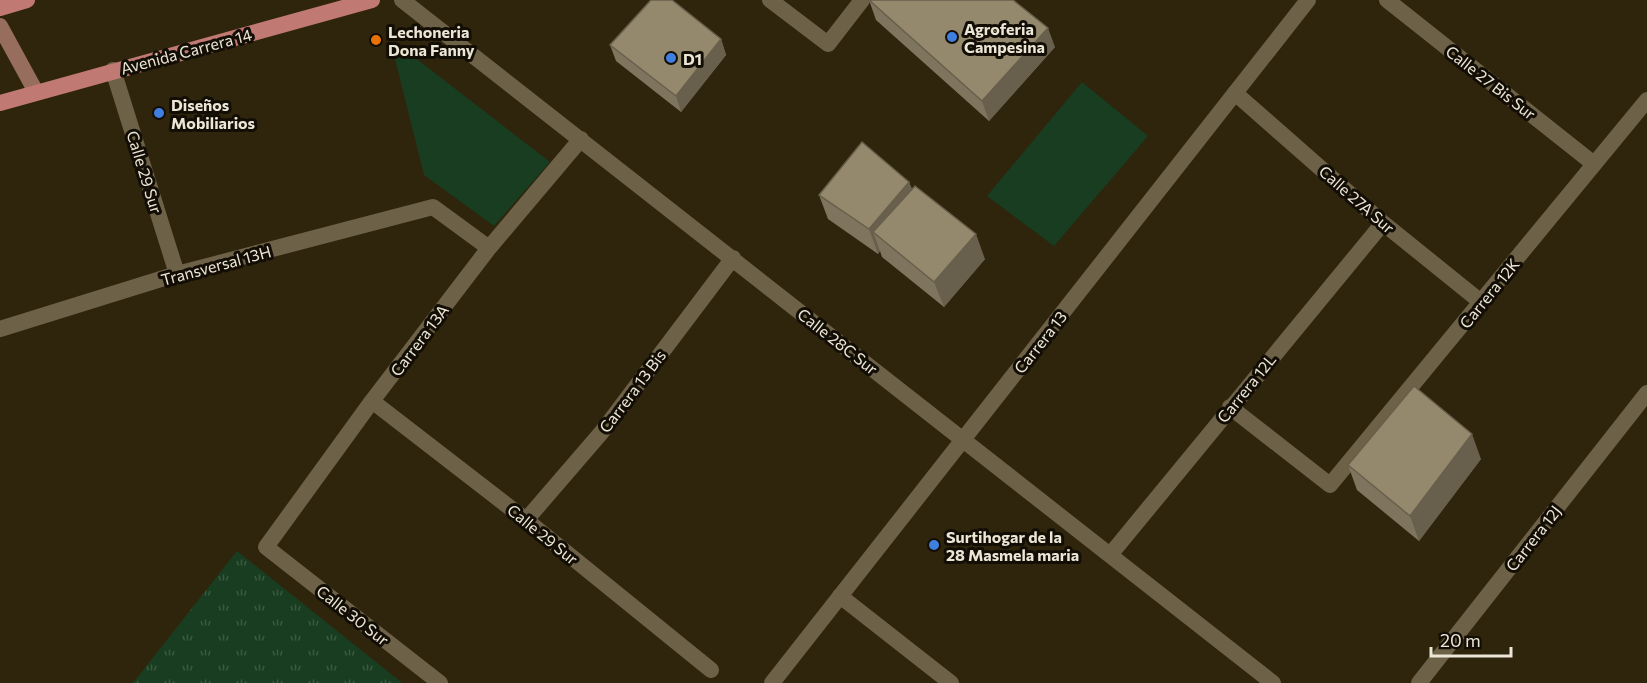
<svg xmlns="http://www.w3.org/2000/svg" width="1647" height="683" viewBox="0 0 1647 683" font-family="Commissioner,sans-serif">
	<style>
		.grass { fill: url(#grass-tufts) }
		.green { fill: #193d20 }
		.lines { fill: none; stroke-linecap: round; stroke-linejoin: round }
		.minor { stroke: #6d6147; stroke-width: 16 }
		.tertiary { stroke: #6d6147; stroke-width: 16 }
		.secondary { stroke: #976d5d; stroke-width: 16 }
		.primary { stroke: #c07973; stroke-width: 16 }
		.wall { fill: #7f755e }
		.shaded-wall { fill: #685f4c }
		.building { fill: #94886d; stroke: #685f4c; stroke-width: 1.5 }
		.shop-dot { fill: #3f7fe0; stroke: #130e05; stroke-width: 2 }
		.food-dot { fill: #e8710a; stroke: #130e05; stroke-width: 2 }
		.labels { text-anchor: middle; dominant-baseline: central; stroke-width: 6; stroke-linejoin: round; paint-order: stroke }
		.poi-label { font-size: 16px; font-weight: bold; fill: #ece6d7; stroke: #130e05; text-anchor: start }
		.street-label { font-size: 16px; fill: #ece6d7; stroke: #130e05 }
	</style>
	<defs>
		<pattern id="grass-tufts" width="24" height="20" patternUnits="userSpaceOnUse" patternTransform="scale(1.5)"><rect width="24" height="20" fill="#193d20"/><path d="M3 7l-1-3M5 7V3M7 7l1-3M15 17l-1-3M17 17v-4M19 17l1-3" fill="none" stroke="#3b5940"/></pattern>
	</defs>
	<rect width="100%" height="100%" fill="#2f240c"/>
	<!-- grass -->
	<path class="grass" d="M 237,551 L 401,682 L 401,683 L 133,683 Z"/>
	<!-- green -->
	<path class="green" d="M 393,51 L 418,60 L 550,162 L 494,226 L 424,175 Z
		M 1082,82 L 1148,136 L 1054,246 L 987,196 Z"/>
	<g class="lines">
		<!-- minor -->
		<path class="minor" d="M 402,0 L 1273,683
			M 770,0 L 828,44 L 862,0
			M 1387,0 L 1594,164
			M 113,70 L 177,274
			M 1235,93 L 1383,223 L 1481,302
			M 0,329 L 177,274 L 433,207 L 489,248
			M 372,401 L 526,520 L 711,670
			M 1230,407 L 1330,485 L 1647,100
			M 526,520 L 601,433 L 733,258
			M 1110,555 L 1383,223
			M 840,596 L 951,683
			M 440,683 L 266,547 L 372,401 L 489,248 L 581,139
			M 1419,683 L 1647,393"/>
		<!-- tertiary -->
		<path class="tertiary" d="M 772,683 L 1308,0"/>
		<!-- secondary -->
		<path class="secondary" d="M 0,26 L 36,92"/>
		<!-- primary -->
		<path class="primary" d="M 0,8 L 27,0
			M 0,103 L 372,0"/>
	</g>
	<!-- wall -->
	<path class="wall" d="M 869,0 L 1055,47 L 989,121 L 876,20 Z
		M 721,39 L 726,55 L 681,112 L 616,61 L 610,45 Z
		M 909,182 L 912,189 L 985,259 L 944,307 L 882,257 L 880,251 L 878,254 L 828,219 L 819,195 Z
		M 1481,459 L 1419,541 L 1357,490 L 1348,465 Z"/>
	<!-- shaded-wall -->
	<path class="shaded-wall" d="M 1048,28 L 1055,47 L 989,121 L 982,101 Z
		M 721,39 L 726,55 L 681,112 L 676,96 Z
		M 909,182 L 918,207 L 873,232 L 880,251 L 878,254 L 869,229 Z
		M 976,234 L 985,259 L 944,307 L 934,282 Z
		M 1472,434 L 1481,459 L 1419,541 L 1410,516 Z"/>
	<!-- building -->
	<path class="building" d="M 651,0 L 672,0 L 721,39 L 676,96 L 610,45 Z
		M 869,0 L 1013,0 L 1048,28 L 982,101 Z
		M 862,142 L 909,182 L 869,229 L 819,195 Z
		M 915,186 L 976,234 L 934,282 L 873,232 Z
		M 1414,386 L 1472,434 L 1410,516 L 1348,465 Z"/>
	<!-- markers -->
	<g class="shop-dot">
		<circle cx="952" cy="37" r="6"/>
		<circle cx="671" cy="58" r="6"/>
		<circle cx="159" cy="113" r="6"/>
		<circle cx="934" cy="545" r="6"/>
	</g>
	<circle class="food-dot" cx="376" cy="40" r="6"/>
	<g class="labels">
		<!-- poi labels -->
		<g class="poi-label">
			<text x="964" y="28">Agroferia<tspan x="964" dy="18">Campesina</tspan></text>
			<text x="388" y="31">Lechoneria<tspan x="388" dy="18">Dona Fanny</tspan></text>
			<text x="683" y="58">D1</text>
			<text x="171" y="104">Diseños<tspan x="171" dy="18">Mobiliarios</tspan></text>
			<text x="946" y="536">Surtihogar de la<tspan x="946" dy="18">28 Masmela maria</tspan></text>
		</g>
		<!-- street labels -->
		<g class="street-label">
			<text transform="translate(186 51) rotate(-15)">Avenida Carrera 14</text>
			<text transform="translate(1491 82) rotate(38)">Calle 27 Bis Sur</text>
			<text transform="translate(145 172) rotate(73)">Calle 29 Sur</text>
			<text transform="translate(1357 199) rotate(41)">Calle 27A Sur</text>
			<text transform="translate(216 265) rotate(-15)">Transversal 13H</text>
			<text transform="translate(1489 293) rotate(-51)">Carrera 12K</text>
			<text transform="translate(419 340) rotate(-53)">Carrera 13A</text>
			<text transform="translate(838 341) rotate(38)">Calle 28C Sur</text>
			<text transform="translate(1040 342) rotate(-52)">Carrera 13</text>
			<text transform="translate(1246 388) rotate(-51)">Carrera 12L</text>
			<text transform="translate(632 391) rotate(-53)">Carrera 13 Bis</text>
			<text transform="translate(543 534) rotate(39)">Calle 29 Sur</text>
			<text transform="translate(1533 538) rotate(-52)">Carrera 12J</text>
			<text transform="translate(353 615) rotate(38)">Calle 30 Sur</text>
		</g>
	</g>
	<!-- scale -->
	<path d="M1431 647v9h80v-9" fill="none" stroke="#ece6d7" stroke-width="3"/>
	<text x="1440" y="647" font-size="18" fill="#ece6d7" stroke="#130e05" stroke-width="4.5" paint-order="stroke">20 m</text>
</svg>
